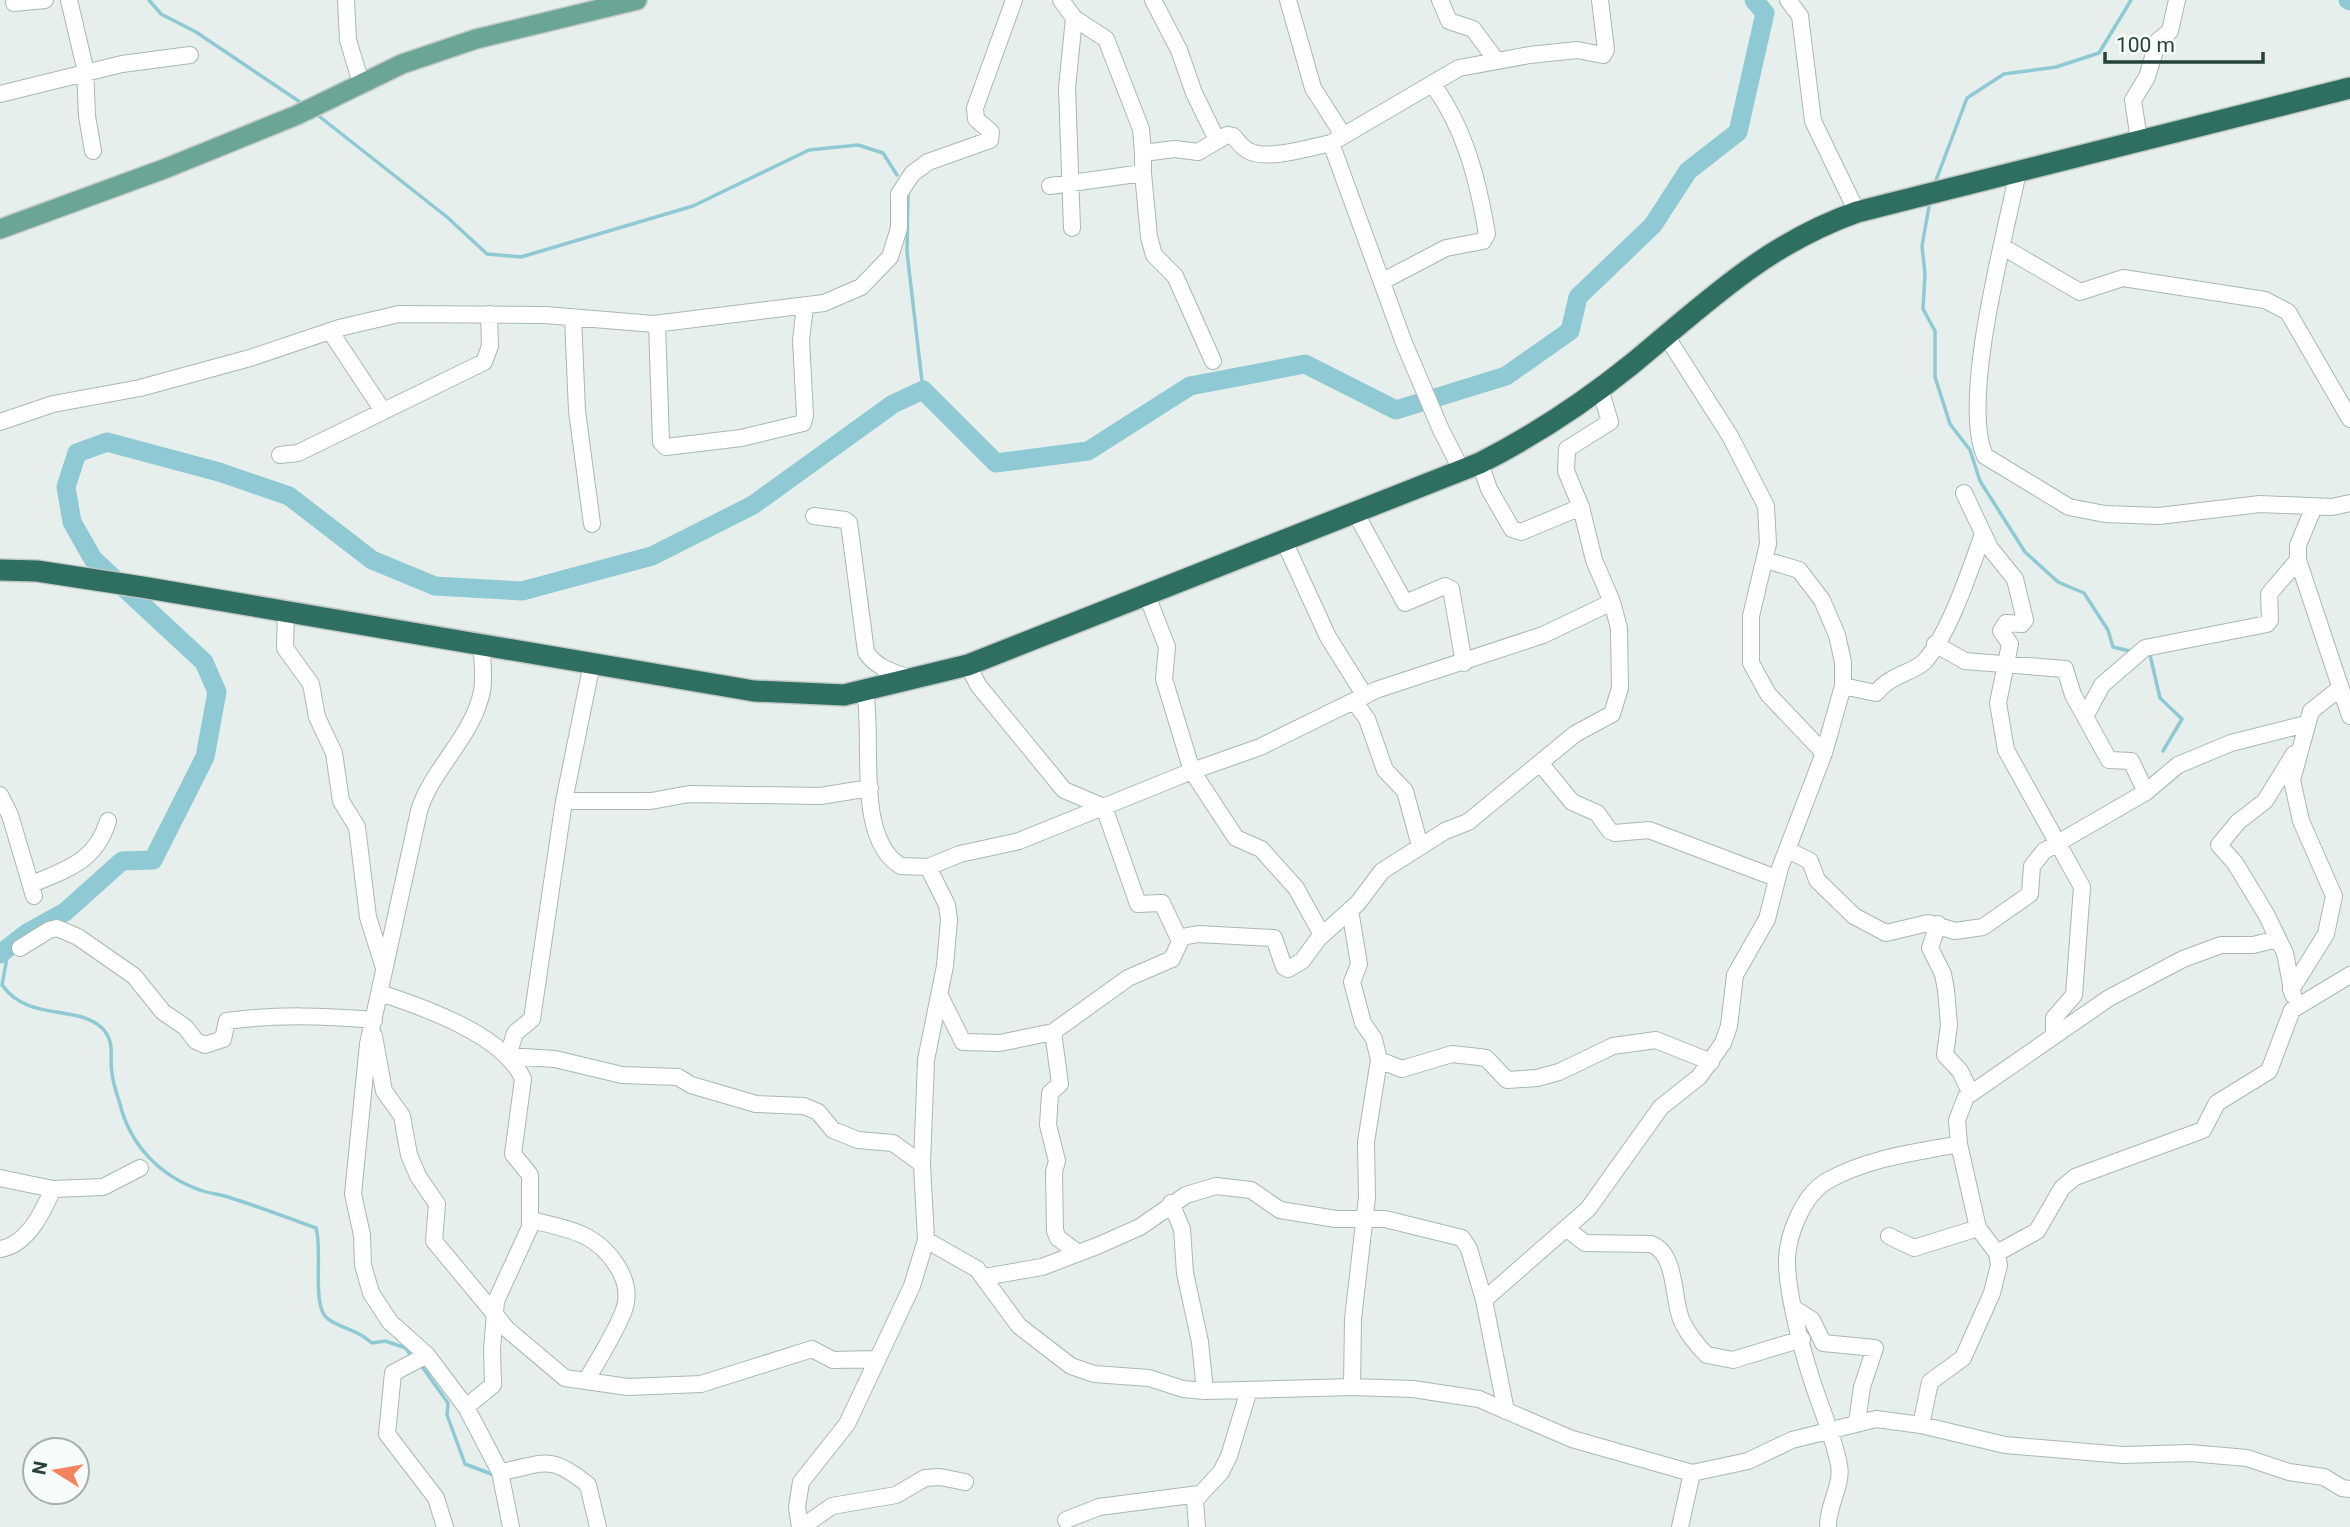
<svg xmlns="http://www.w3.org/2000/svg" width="2350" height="1527" viewBox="0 0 2350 1527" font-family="Roboto,sans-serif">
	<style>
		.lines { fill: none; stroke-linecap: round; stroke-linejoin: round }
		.stream { stroke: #8ec9d4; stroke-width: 3.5 }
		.river { stroke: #8ec9d4; stroke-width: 19 }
		.minor-casing { stroke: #a8b8b2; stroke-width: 18 }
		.major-casing { stroke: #c2cac8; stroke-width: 22 }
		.highway-casing { stroke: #c2cac8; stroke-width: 24 }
		.minor { stroke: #fff; stroke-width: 16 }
		.major { stroke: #6aa596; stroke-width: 19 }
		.highway { stroke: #2f6f62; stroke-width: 21 }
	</style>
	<rect width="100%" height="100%" fill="#e6efeb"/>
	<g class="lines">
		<!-- stream -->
		<path class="stream" d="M 149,0 L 161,14 L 196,32 L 303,104
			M 315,113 L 447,217 L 487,254 L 521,257 L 693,206 L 809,150 L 858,145 L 883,153 L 897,175
			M 1935,183 L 1967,98 L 2004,74 L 2056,67 L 2099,53 L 2131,0
			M 908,193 L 907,252 L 923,390
			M 1930,201 L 1922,246 L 1925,274 L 1923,309 L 1935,331 L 1935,377 L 1950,424 L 1970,450 L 1980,481 L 2025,552 L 2058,582 L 2084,593 L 2108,630 L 2113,647 L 2134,652
			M 2145,654 L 2150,655 L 2160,698 L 2182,719 L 2163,751
			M 9,947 L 2,985 C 28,1022 77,1004 102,1028 C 116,1042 109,1056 112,1073 C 113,1084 117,1094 120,1104 C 130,1145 160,1176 200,1190 C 210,1194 221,1194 231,1198 C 260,1207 288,1218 316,1228 C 323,1250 311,1308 328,1319 C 344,1330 355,1328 372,1343 L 385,1341 L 406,1348 L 412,1358
			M 421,1365 L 448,1403 L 447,1415 L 465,1464 L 494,1475"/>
		<!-- river -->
		<path class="river" d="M 2348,0 L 2350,1
			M 0,954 L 27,933 L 65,912 L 122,861 L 153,860 L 205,757 L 217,692 L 204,662 L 93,559 L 72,522 L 66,487 L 77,453 L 107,442 L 219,472 L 289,496 L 372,560 L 435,586 L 522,591 L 652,556 L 753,505 L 893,404 L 923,390 L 996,463 L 1088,451 L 1190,386 L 1305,364 L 1396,410 L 1506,376 L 1570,331 L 1578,297 L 1653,225 L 1688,171 L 1738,132 L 1765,13 L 1754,0"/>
		<!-- minor casing -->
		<g class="minor-casing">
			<path id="minor" d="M 69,0 L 85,68 L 87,116 L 93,151
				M 346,0 L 348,40 L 361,83
				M 1061,0 L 1074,18 L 1106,39 L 1141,129 L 1143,153
				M 1153,0 L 1179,50 L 1194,93 L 1217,140
				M 1288,0 L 1313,88 L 1343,135
				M 1440,0 L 1449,21 L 1473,29 L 1496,60
				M 1788,0 L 1800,16 L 1813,121 L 1857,212
				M 14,3 L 45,0
				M 0,94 L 122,64 L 190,55
				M 2139,140 L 2133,100 L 2147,77 L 2158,41 L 2170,31 L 2177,0
				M 1331,143 L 1459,68 L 1530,55 L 1577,50 L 1603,55 L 1606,50 L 1600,0
				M 2018,172 C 2005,236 1960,400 1985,456 L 2069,507 L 2105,514 L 2159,516 L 2260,504 L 2332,507 L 2350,503
				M 1143,173 L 1149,237 L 1154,255 L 1175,276 L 1213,361
				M 1050,186 L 1143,173 L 1143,153 L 1175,149 L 1198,152 L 1227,135 L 1233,136 C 1238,141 1242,148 1249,151 C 1267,161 1312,147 1331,143 L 1404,343 L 1441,430 L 1462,471
				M 1072,228 L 1067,88 L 1074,18
				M 2003,247 L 2080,292 L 2123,278 L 2265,300 L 2288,312 L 2350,419
				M 1383,281 L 1446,248 L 1483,241 L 1487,234 C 1478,181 1465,128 1433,85
				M 573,317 L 577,411 L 592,524
				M 657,324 L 661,442 L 666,447 L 741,438 L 803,423 L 805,415 L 801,340 L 805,306
				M 330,331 L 383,411
				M 0,422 L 53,404 L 140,388 L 250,358 L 339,328 L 399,314 L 545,315 L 654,324 L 824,303 L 861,287 L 890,257 L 899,228 L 899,194 L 912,174 L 928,162 L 990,140 L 991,132 L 976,119 L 975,108 L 1014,0
				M 280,455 L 298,453 L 484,362 L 490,346 L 489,314
				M 1480,463 L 1489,489 L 1512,529 L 1521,532 L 1581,507
				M 1964,493 L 1990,548 L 2015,579 L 2025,620 L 2022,624 L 2006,623 L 2001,631 L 2010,644 L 1998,703 L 2006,750 L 2082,887 L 2074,995 L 2054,1018 L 2054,1034
				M 2314,507 L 2298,545 L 2298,560 L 2350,716
				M 1356,514 L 1405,603 L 1445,586 L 1451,589 L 1464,663
				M 814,516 L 845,520 L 849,523 L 866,652 C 877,669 894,672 912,679
				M 1284,541 L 1328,637 L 1365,696
				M 1766,560 L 1799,570 L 1822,600 L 1837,635 L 1843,662 L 1843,686 L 1824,753
				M 1146,593 L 1167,647 L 1164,679 L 1192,771 L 1236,838 L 1261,849 L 1296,888 L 1322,935
				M 286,612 L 285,648 L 311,684 L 317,717 L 334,753 L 341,801 L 357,827 L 368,917 L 384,968
				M 481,642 C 482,658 485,676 482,691 C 473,737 432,768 419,811 L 368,1044 L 353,1194 L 362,1235 L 363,1265 L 371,1293 L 390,1322 L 427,1355 L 466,1407 L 500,1472 L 511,1527
				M 1935,644 L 1965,661 L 2065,669 L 2073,695 L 2109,760 L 2131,761 L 2146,792
				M 968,665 L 978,685 L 1064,790 L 1104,807 L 1138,904 L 1162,903 L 1179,939
				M 1843,686 L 1876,693 C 1892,673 1912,674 1925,661 C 1950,632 1970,570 1983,534
				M 1354,701 L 1367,719 L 1385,770 L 1405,791 L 1420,846
				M 2086,715 L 2102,685 L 2145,648 L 2267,624 L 2270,620 L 2269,594 L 2298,560
				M 1540,763 L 1572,802 L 1597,813 L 1610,831 L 1615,833 L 1649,830 L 1776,878
				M 0,795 L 10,815 L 34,896
				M 564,801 L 651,801 L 689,794 L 820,796 L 870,788
				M 1788,850 L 1810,861 L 1817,880 L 1854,916 L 1886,933 L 1928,923 L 1955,931 L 1983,927 L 2030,894 L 2032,866 L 2044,851 L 2146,792 L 2178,765 L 2231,743 L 2306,724
				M 928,867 L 960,854 L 1019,841 L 1192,771 L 1260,747 L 1376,690 L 1543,635 L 1612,602
				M 32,884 C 68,869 96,861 108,821
				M 1350,910 L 1359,964 L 1352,982 L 1363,1023 L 1374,1039 L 1379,1060 L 1366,1142 L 1367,1197 L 1353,1319 L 1352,1387
				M 1938,924 L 1930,948 L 1943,974 L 1946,990 L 1949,1025 L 1945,1055 L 1960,1071 L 1970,1092
				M 20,948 L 49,930 L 57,928 L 78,937 L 134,976 L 163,1012 L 185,1027 L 196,1041 L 205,1045 L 223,1039 L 227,1021 C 276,1014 325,1016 374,1020
				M 2291,990 L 2326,934 L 2334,896 L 2301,821 L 2292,780 L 2311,711 L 2339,689
				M 380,993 C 423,1007 504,1035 523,1079 L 513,1154 L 530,1175 L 530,1227 L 496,1301 L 492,1349 L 493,1385 L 466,1407
				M 2293,995 L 2285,953 L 2266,914 L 2235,863 L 2219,845 L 2238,822 L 2265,801 L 2294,754
				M 940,996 L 963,1042 L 1000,1043 L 1053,1032 L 1128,978 L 1172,959 L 1182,937 L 1198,934 L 1274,938 L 1284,967 L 1288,969 L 1302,961 L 1319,938 L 1358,903 L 1382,871 L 1445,831 L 1468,822 L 1575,734 L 1612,714 L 1620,688 L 1619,628 L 1612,602 L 1594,560 L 1581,507 L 1566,471 L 1567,449 L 1610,422 L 1600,388
				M 1053,1032 L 1060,1084 L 1050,1093 L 1048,1125 L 1057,1161 L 1054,1172 L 1055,1231 L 1058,1238 L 1078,1253
				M 374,1036 L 384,1091 L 402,1116 L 409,1155 L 418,1176 L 437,1204 L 434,1241 L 507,1329 L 565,1378 L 628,1387 L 701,1384 L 812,1349 L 833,1360 L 876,1359
				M 508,1056 L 555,1059 L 622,1075 L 678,1077 L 691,1085 L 756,1104 L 804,1106 L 818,1112 L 833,1130 L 858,1140 L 893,1143 L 922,1164
				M 508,1056 L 515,1033 L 532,1019 L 564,801 L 592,663
				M 1379,1060 L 1402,1069 L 1452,1054 L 1479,1057 L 1486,1058 L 1507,1080 L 1537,1078 L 1559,1072 L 1613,1046 L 1656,1040 L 1711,1062
				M 0,1178 L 53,1189
				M 1171,1203 L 1182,1229 L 1185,1273 L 1200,1342 L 1205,1391
				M 531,1220 C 548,1224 567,1228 583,1235 C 608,1247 635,1280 624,1310 C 615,1334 599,1358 586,1381
				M 1567,1229 L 1585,1243 L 1651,1244 C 1677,1254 1672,1296 1681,1319 C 1686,1331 1697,1346 1707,1355 L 1733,1360 L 1802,1339
				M 1889,1236 L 1914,1248 L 1978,1228
				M 926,1240 L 977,1269 L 1019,1326 L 1071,1366 L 1094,1374 L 1149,1378 L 1183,1389 L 1205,1391 L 1352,1387 L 1413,1389 L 1479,1399 L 1572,1439 L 1692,1473 L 1748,1461 L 1792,1440 L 1876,1419 L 1921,1425 L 2005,1445 L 2123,1455 L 2190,1453 L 2247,1458 L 2289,1472 L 2324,1477 L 2342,1488 L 2350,1489
				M 0,1249 C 28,1245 43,1211 53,1189 L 103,1187 L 140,1168
				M 1997,1253 L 2037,1231 L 2062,1188 L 2075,1177 L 2203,1130 L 2217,1103 L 2269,1071 L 2292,1010 L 2350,975
				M 984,1277 L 1042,1267 L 1097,1246 L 1140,1227 L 1186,1195 L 1216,1186 L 1251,1190 L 1280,1210 L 1336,1219 L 1385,1219 L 1462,1238 L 1469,1249 L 1484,1300
				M 1795,1309 L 1812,1320 L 1823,1343 L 1875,1348 L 1862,1387 L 1857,1422
				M 427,1355 L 393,1373 L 387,1434 L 436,1498 L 445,1527
				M 1506,1411 L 1484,1300 L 1588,1209 L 1661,1107 L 1699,1077 L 1723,1043 L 1729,1026 L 1735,975 L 1767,919 L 1780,868 L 1824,753 L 1768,694 L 1751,663 L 1751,616 L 1768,544 L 1766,506 L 1730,436 L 1665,334
				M 1921,1425 L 1930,1382 L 1963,1358 L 1992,1293 L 1999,1265 L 1997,1253 L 1978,1228 L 1959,1144 L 1957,1120 L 1966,1097 L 2109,998 L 2183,959 L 2221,945 L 2253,945 L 2278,939
				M 500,1472 C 543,1465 548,1452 588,1485 L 598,1527
				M 1066,1520 L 1099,1507 L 1199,1494
				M 800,1527 L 797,1507 L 801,1482 L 847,1424 L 912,1286 L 926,1240 L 922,1164 L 926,1060 L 945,966 L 949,920 L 947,905 L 928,867 L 901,866 C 854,839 874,738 865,691
				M 802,1527 L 832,1506 L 896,1495 L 925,1478 L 940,1477 L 965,1482
				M 1197,1527 L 1195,1500 L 1221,1472 L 1229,1456 L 1249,1390
				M 1680,1527 L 1692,1473
				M 1828,1527 C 1827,1506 1843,1485 1839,1465 C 1833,1433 1819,1405 1810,1374 C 1801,1347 1786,1287 1787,1259 C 1788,1234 1803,1195 1827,1181 C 1867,1158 1914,1153 1959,1144"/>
		</g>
		<!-- major casing -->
		<g class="major-casing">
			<path id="major" d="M 0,229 L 164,169 L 297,115 L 402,64 L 476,39 L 637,0"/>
		</g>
		<!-- highway casing -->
		<g class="highway-casing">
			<path id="highway" d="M 0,570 L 37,571 L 142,587 L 754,691 L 844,695 L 968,665 L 1480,463 C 1535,435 1585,402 1632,364 C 1706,303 1764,245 1857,212 L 2350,88"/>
		</g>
		<!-- minor -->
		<use href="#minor" class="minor"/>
		<!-- major -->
		<use href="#major" class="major"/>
		<!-- highway -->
		<use href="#highway" class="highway"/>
	</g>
	<!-- north arrow -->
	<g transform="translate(56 1471) rotate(281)"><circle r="33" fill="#f7fbf9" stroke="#a3b1ad" stroke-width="2"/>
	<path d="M0-5L12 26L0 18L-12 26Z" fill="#f4845f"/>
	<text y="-10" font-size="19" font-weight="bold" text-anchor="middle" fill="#24423a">N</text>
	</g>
	<!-- scale -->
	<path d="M2105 52v10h158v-10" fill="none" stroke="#24423a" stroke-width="3.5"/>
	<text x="2116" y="52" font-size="21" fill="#24423a" stroke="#f7fbf9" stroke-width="5" paint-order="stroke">100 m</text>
</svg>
